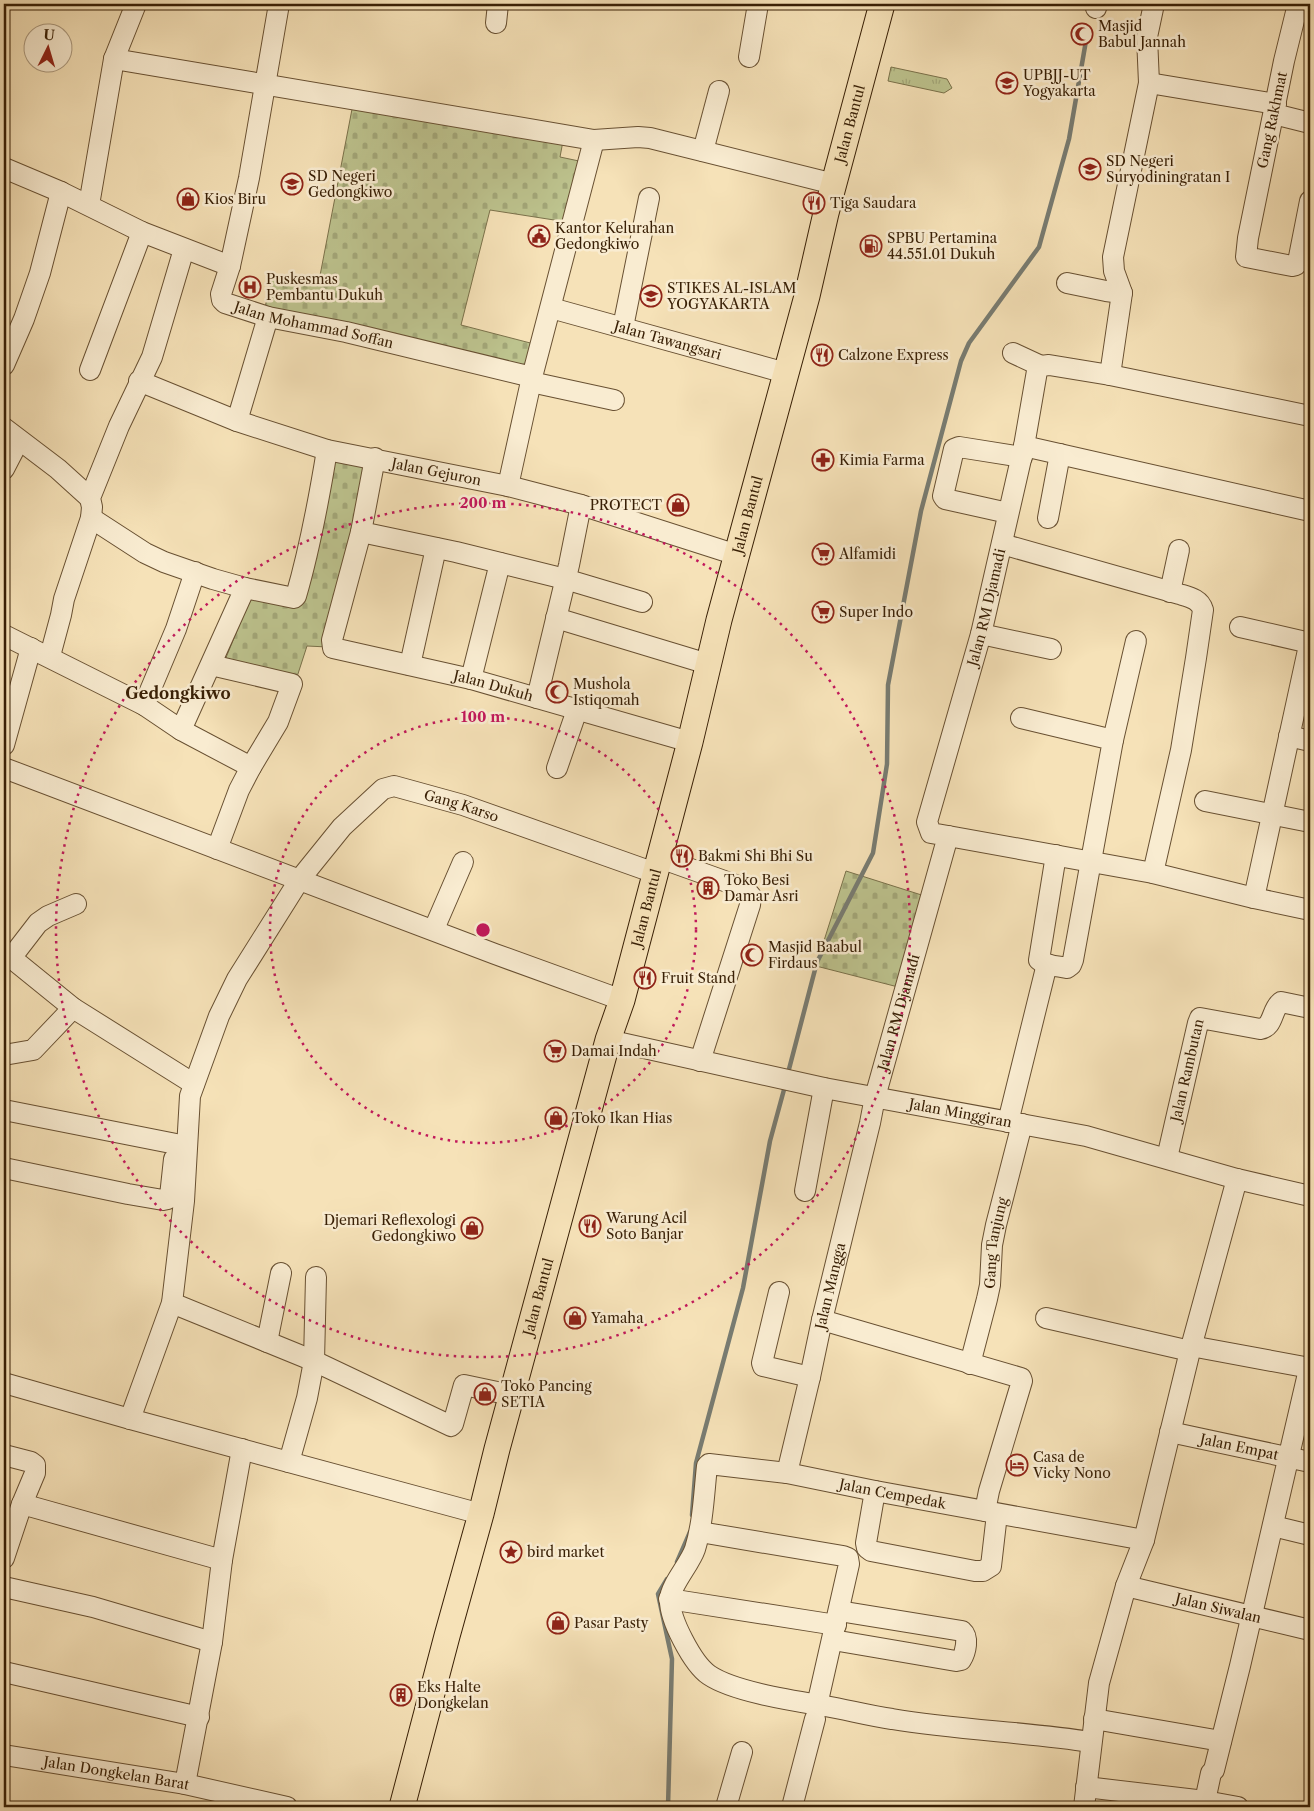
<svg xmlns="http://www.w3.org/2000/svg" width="1314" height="1811" viewBox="0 0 1314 1811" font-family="'Libre Caslon Text',serif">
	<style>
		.grass { fill: url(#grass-tufts); stroke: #7a714a }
		.cemetery { fill: url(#cemetery-stones); stroke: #7a714a }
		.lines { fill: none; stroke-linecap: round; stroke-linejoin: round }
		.stream { stroke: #787c72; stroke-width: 4.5 }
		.minor-casing { stroke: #685032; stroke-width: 22 }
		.major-casing { stroke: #381f05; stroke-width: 27 }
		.minor { stroke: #f9ecd1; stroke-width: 20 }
		.major { stroke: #f6e2b8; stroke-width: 25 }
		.ring { fill: none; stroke: #c2185b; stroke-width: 2.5; stroke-dasharray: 2.5 5 }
		.labels { text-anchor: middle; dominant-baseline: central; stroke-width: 5; stroke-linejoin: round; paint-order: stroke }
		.poi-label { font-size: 14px; fill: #381f05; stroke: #f9ecd1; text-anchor: start }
		.street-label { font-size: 14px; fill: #381f05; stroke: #f9ecd1 }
		.quarter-label { font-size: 16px; font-weight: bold; fill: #381f05; stroke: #f9ecd1 }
		.centre { fill: #c2185b; stroke: #f9ecd1; stroke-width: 2.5 }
		.ring-label { font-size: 15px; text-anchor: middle; font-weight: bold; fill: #c2185b; stroke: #f9ecd1; stroke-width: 5; stroke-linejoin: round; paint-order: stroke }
	</style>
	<defs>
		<pattern id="grass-tufts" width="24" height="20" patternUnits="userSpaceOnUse" patternTransform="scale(1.25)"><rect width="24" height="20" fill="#bdc38e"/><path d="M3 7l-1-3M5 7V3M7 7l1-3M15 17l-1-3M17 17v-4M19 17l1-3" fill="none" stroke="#a3a779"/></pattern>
		<pattern id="cemetery-stones" width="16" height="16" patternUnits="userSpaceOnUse" patternTransform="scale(1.25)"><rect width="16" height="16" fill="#bdc38e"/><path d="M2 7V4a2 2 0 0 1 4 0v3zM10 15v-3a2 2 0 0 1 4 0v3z" fill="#a3a779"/></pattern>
	</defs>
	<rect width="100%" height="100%" fill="#f6e2b8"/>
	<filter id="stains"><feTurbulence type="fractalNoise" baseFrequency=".004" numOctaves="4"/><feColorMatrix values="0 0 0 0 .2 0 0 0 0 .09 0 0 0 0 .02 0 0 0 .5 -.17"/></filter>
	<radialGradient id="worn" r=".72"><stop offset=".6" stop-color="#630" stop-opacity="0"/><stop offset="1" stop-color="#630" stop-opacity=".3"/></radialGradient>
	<!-- grass -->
	<path class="grass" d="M 891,67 L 947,79 L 952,88 L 944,93 L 888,81 Z"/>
	<!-- cemetery -->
	<path class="cemetery" d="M 353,104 L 563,141 L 560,157 L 579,161 L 567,222 L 490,210 L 461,325 L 538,345 L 532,373 L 264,311 L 273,275 L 318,286 Z
		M 333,458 L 373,465 L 328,647 L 307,646 L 295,683 L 223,665 L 254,589 L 293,598 Z
		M 846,871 L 931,898 L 906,989 L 816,966 Z"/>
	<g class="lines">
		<!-- stream -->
		<path class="stream" d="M 788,1073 L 817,962 L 873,853 L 887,764 L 888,685 L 921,511 L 961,361 L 969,343 L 1039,247 L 1069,139 L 1088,29
			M 692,1515 L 696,1463 L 743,1288 L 770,1141 L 785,1086
			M 677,1562 L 690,1532
			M 667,1579 L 658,1594 L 672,1659 L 668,1807"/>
		<!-- minor casing -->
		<g class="minor-casing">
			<g id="minor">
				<path id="s1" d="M 279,4 L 249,178 L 230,266 L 221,294 L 222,300 L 225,303 L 268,317 L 346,332 L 532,377"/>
				<path d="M 1298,4 L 1284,61 L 1248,238 L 1246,257 L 1292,266 L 1296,265 L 1298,262 L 1310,201"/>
				<path d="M 1096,8 L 1097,4"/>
				<path d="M 496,23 L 498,4"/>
				<path d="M 749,57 L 758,4"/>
				<path d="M 114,59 L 594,140 L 638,137 L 650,138 L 834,184"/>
				<path d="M 1149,83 L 1276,104"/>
				<path d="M 1274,114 L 1310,123"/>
				<path d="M 703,151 L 719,91"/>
				<path d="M 4,168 L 61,192 L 142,232 L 230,266"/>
				<path d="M 89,205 L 114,59 L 136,4"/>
				<path d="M 1067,283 L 1106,291 L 1122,293"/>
				<path id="s2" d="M 551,308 L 786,373"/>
				<path d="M 623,327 L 649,198"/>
				<path d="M 1013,353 L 1041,366"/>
				<path d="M 4,365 L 24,319 L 40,273 L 61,192"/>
				<path d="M 90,370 L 142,232"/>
				<path d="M 1110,375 L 1122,293 L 1114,271 L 1113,257 L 1149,83 L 1147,37 L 1154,4"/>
				<path id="s3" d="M 139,381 L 237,421 L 327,450 L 508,486 L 581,505 L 737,555"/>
				<path d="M 531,382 L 614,400"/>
				<path d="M 237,421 L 268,317"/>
				<path d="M 4,428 L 58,469 L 90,498"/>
				<path d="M 1024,446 L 1310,511"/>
				<path id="s4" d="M 375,458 L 361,532 L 332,640 L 333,648 L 471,679 L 690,742"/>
				<path d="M 4,469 L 19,440"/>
				<path d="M 508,486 L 532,377 L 594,140"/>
				<path d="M 1008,513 L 945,499 L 943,496 L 954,449 L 959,447 L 1022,457"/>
				<path d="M 91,518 L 145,553 L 164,562 L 213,579 L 245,588 L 294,598 L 296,596 C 310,548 319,499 327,450"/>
				<path d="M 1048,518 L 1060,454"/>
				<path d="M 361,532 L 456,552 L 565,579 L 642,602"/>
				<path d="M 1002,544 L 1179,594 C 1189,597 1200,599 1203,610 L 1196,658 L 1181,750 L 1153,873"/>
				<path d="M 1170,592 L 1179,550"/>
				<path d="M 556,618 L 708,664"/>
				<path d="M 1240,627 L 1310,643"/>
				<path d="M 981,634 L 1051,649"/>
				<path d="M 4,635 L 144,705 L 181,730 L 245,588"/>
				<path d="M 50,656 L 61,615 L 64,599 L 91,518 L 92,507 L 90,498 L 119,426 L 152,357 L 184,249"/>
				<path d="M 211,665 L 292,684 L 278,722 L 251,767 L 239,790 L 217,849"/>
				<path d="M 410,665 L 436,548"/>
				<path d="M 471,679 L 500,563"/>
				<path d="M 537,698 L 569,565 L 581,505"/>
				<path d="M 144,705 L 176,629 L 195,572"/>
				<path d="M 1021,718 L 1113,740 L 1073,960 L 1071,965 L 1067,968 C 1058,966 1046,966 1039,960 L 1056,855"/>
				<path d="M 181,730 L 251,767"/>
				<path d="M 1289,736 L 1310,741"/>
				<path d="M 1113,740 L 1136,641"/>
				<path d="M 4,745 L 31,648"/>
				<path d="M 4,768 L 495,954 L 622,1000"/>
				<path d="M 557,768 L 577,710"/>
				<path d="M 1205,801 L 1310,822"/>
				<path d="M 948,836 L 1153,873 L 1254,898 L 1310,910"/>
				<path d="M 660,858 L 744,888 L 751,896 L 750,905 L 700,1061"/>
				<path d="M 1254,898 L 1310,641"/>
				<path d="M 434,929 L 463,862"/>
				<path d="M 4,952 L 73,1008 L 194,1084"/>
				<path d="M 11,958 L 38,923 L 48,916 L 76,904"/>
				<path id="s5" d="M 608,1040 L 824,1088 L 1086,1136 L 1237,1179 L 1310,1196"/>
				<path d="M 4,1055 L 33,1050 L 73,1008"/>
				<path d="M 4,1110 L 176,1144"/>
				<path d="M 1008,1122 L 1047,964"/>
				<path id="s6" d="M 1167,1158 L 1198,1023 L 1200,1018 L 1260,1029 C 1274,1027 1271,1010 1281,1002 L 1310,1008"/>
				<path d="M 4,1168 L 128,1194 L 163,1200 L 168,1199 L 170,1196 L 174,1159"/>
				<path d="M 805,1191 L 824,1088"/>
				<path d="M 779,1292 L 762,1363 L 763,1366 L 810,1377"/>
				<path d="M 172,1303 L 314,1361 L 451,1426 L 453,1424 L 464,1385 L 511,1395"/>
				<path d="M 1046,1318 L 1190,1351"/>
				<path d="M 822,1320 L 1021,1378 L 1022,1381 L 989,1491 L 985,1511"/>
				<path d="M 267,1342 L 281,1273"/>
				<path d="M 1191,1346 L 1310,1368"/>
				<path id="s7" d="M 970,1364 L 987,1299 L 990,1285 L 992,1245 L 996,1225 L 1022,1124"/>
				<path d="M 4,1383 L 130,1419 L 481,1514"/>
				<path id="s8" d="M 130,1419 L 172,1303 L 184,1201 L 190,1096 L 219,1016 L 237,979 L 300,879 L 342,827 L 383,789 L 394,786 L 463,805 L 655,873"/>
				<path id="s9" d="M 1170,1432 L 1310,1462"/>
				<path d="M 4,1455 L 31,1462 L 35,1465 L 35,1473 L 22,1504 L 4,1558"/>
				<path d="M 289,1462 L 307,1398 L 314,1361 L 316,1277"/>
				<path id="s10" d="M 787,1473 L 810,1377 L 822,1320 L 870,1123 L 875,1097 L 948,836 L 931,833 L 927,822 L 981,634 L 1024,446 L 1037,371 L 1041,366 L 1049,365 L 1110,375 L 1310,416"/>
				<path d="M 875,1491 L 866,1543 L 867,1548 L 871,1551 L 975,1571 L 983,1571 L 991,1566 L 997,1514"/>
				<path d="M 22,1504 L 222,1560"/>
				<path d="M 1273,1526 L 1310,1535"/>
				<path d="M 700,1532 L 843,1556 L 848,1558 L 849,1564 L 817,1705"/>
				<path id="s11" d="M 1126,1586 L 1310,1630"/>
				<path d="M 4,1587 L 93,1607 L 212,1642"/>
				<path d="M 669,1599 L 836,1625"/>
				<path d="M 833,1640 L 956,1661 L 961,1660 C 966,1652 969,1637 962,1631 L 839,1611"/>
				<path d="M 4,1672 L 199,1717"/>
				<path d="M 1094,1719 L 1221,1741"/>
				<path id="s12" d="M 1091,1742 C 1026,1732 958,1730 892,1719 C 870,1716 848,1710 825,1706 C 795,1701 734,1692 709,1675 C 693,1664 669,1619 670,1599 C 670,1586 690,1564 695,1549 C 703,1523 704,1494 707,1466 L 709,1464 L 787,1473 L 875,1491 L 1144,1540"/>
				<path id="s13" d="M 4,1755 L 185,1784 L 287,1807"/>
				<path d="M 185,1784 L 212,1642 L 222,1560 L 242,1449"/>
				<path d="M 1086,1787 L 1205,1801 L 1238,1807"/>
				<path d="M 1205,1801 L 1211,1773 L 1214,1770 L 1240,1666 L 1310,1365"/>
				<path d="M 726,1807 L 742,1752"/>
				<path d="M 792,1807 L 815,1719"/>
				<path d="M 1084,1807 L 1099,1683 L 1126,1586 L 1144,1540 L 1190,1351 L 1237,1179"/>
			</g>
		</g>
		<!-- major casing -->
		<g class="major-casing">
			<g id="major">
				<path id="s14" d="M 402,1807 L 447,1636 L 481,1514 L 497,1449 L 608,1040 L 622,1000 L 690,742 L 719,620 L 807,296 L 826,213 L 882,4"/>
			</g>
		</g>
		<!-- minor -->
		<use href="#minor" class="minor"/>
		<!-- major -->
		<use href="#major" class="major"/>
	</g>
	<!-- distance rings -->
	<g class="ring">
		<circle cx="483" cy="930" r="213"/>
		<circle cx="483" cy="930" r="427"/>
	</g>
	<!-- icons -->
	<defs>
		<g id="mosque-ring" transform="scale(1.125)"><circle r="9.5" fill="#f9ecd1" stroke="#8f2418" stroke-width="1.5"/><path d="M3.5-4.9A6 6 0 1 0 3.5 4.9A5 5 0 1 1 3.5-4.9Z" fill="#8f2418"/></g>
		<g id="university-ring" transform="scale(1.125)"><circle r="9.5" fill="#f9ecd1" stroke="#8f2418" stroke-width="1.5"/><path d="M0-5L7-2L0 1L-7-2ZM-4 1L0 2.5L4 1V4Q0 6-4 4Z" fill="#8f2418"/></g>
		<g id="school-ring" transform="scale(1.125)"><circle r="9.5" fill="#f9ecd1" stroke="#8f2418" stroke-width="1.5"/><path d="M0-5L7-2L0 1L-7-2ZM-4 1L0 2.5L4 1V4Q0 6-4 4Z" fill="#8f2418"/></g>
		<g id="shop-ring" transform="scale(1.125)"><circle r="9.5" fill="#f9ecd1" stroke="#8f2418" stroke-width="1.5"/><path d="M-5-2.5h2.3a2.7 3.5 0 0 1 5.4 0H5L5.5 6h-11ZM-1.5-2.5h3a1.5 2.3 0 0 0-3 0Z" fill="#8f2418"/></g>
		<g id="restaurant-ring" transform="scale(1.125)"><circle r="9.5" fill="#f9ecd1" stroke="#8f2418" stroke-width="1.5"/><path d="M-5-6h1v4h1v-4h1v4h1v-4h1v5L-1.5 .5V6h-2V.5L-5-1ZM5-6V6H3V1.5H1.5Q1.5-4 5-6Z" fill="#8f2418"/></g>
		<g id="civic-ring" transform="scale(1.125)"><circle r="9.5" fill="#f9ecd1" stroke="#8f2418" stroke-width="1.5"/><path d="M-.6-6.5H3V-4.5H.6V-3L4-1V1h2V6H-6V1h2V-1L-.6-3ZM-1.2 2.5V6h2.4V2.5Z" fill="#8f2418"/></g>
		<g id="fuel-ring" transform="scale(1.125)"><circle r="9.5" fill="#f9ecd1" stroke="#8f2418" stroke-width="1.5"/><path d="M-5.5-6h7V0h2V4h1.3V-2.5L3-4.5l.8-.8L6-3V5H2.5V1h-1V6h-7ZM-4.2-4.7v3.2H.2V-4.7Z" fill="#8f2418"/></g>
		<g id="hospital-ring" transform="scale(1.125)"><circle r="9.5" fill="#f9ecd1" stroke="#8f2418" stroke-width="1.5"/><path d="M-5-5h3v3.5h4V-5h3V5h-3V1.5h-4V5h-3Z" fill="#8f2418"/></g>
		<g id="pharmacy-ring" transform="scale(1.125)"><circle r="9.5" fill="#f9ecd1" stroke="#8f2418" stroke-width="1.5"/><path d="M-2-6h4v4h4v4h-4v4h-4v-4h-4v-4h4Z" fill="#8f2418"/></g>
		<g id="supermarket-ring" transform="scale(1.125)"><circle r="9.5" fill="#f9ecd1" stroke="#8f2418" stroke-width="1.5"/><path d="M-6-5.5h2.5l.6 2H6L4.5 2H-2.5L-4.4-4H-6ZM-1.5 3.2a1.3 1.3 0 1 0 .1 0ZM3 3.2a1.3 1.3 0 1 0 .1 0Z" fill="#8f2418"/></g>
		<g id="building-ring" transform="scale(1.125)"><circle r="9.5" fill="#f9ecd1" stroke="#8f2418" stroke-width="1.5"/><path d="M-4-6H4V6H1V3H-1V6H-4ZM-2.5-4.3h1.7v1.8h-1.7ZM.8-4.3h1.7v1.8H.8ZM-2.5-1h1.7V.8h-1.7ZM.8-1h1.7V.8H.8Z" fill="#8f2418"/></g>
		<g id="hotel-ring" transform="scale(1.125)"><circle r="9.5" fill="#f9ecd1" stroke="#8f2418" stroke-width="1.5"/><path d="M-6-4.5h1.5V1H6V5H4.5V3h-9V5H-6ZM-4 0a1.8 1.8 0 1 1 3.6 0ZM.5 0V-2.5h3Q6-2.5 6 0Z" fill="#8f2418"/></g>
		<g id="sight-ring" transform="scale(1.125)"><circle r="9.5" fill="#f9ecd1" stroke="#8f2418" stroke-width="1.5"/><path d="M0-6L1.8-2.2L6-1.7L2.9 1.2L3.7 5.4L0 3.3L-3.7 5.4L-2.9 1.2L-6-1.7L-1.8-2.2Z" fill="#8f2418"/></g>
	</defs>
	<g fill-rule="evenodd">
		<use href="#mosque-ring" x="1082" y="34"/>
		<use href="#university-ring" x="1007" y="83"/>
		<use href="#school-ring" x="1090" y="169"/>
		<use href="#school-ring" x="292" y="184"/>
		<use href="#shop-ring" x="188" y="199"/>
		<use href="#restaurant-ring" x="814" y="203"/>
		<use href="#civic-ring" x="539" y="236"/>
		<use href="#fuel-ring" x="871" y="246"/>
		<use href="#hospital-ring" x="250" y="287"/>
		<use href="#university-ring" x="651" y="296"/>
		<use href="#restaurant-ring" x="822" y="355"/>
		<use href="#pharmacy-ring" x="823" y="460"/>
		<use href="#shop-ring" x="678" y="505"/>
		<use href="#supermarket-ring" x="823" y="554"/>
		<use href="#supermarket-ring" x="823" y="612"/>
		<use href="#mosque-ring" x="557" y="692"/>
		<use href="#restaurant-ring" x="682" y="856"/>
		<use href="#building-ring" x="708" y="888"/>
		<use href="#mosque-ring" x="752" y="955"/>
		<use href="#restaurant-ring" x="645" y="978"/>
		<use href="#supermarket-ring" x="555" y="1051"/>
		<use href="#shop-ring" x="556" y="1118"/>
		<use href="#restaurant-ring" x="590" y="1226"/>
		<use href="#shop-ring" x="472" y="1228"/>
		<use href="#shop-ring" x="575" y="1318"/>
		<use href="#shop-ring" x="485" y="1394"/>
		<use href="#hotel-ring" x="1017" y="1465"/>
		<use href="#sight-ring" x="511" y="1552"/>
		<use href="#shop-ring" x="558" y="1623"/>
		<use href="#building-ring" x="401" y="1695"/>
	</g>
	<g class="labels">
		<!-- poi labels -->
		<g class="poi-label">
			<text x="1098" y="26">Masjid<tspan x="1098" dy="16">Babul Jannah</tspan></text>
			<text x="1023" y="75">UPBJJ-UT<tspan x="1023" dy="16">Yogyakarta</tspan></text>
			<text x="1106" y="161">SD Negeri<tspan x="1106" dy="16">Suryodiningratan I</tspan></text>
			<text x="308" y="176">SD Negeri<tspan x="308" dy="16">Gedongkiwo</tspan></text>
			<text x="204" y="199">Kios Biru</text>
			<text x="830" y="203">Tiga Saudara</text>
			<text x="555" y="228">Kantor Kelurahan<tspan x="555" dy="16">Gedongkiwo</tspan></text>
			<text x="887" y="238">SPBU Pertamina<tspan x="887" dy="16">44.551.01 Dukuh</tspan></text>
			<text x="266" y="279">Puskesmas<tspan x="266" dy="16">Pembantu Dukuh</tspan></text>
			<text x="667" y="288">STIKES AL-ISLAM<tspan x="667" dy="16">YOGYAKARTA</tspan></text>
			<text x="838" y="355">Calzone Express</text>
			<text x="839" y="460">Kimia Farma</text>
			<text x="662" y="505" text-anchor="end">PROTECT</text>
			<text x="839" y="554">Alfamidi</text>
			<text x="839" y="612">Super Indo</text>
			<text x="573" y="684">Mushola<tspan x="573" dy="16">Istiqomah</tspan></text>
			<text x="698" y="856">Bakmi Shi Bhi Su</text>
			<text x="724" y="880">Toko Besi<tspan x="724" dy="16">Damar Asri</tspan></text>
			<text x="768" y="947">Masjid Baabul<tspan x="768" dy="16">Firdaus</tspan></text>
			<text x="661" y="978">Fruit Stand</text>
			<text x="571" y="1051">Damai Indah</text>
			<text x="572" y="1118">Toko Ikan Hias</text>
			<text x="606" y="1218">Warung Acil<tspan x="606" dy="16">Soto Banjar</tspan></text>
			<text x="456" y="1220" text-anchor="end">Djemari Reflexologi<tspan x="456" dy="16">Gedongkiwo</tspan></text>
			<text x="591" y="1318">Yamaha</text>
			<text x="501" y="1386">Toko Pancing<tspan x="501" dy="16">SETIA</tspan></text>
			<text x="1033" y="1457">Casa de<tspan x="1033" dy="16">Vicky Nono</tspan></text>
			<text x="527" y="1552">bird market</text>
			<text x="574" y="1623">Pasar Pasty</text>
			<text x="417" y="1687">Eks Halte<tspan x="417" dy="16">Dongkelan</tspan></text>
		</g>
		<!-- street labels -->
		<g class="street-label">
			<text transform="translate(1272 120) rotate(-78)">Gang Rakhmat</text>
			<text stroke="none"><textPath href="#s14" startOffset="1742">Jalan Bantul</textPath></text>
			<text stroke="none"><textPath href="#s1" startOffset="398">Jalan Mohammad Soffan</textPath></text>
			<text stroke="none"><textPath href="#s2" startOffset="121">Jalan Tawangsari</textPath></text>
			<text stroke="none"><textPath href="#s3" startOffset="312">Jalan Gejuron</textPath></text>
			<text stroke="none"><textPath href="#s14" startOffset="1338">Jalan Bantul</textPath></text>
			<text stroke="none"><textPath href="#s10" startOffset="909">Jalan RM Djamadi</textPath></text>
			<text stroke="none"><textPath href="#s4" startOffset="360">Jalan Dukuh</textPath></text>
			<text stroke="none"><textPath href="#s8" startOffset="780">Gang Karso</textPath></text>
			<text stroke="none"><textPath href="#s14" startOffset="932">Jalan Bantul</textPath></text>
			<text stroke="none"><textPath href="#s10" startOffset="474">Jalan RM Djamadi</textPath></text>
			<text stroke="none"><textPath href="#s6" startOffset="90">Jalan Rambutan</textPath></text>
			<text stroke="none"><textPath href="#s5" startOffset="360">Jalan Minggiran</textPath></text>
			<text stroke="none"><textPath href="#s7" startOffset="124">Gang Tanjung</textPath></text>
			<text stroke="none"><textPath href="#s10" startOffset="192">Jalan Mangga</textPath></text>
			<text stroke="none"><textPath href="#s14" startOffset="528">Jalan Bantul</textPath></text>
			<text stroke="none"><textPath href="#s9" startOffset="71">Jalan Empat</textPath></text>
			<text stroke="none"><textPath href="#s12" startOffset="806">Jalan Cempedak</textPath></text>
			<text stroke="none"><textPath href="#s11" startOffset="95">Jalan Siwalan</textPath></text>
			<text stroke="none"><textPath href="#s13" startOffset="114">Jalan Dongkelan Barat</textPath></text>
		</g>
		<!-- quarter labels -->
		<g class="quarter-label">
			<text x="178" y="693">Gedongkiwo</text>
		</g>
	</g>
	<circle cx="483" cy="930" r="8" class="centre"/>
	<g class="ring-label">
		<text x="483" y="508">200 m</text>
		<text x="483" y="722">100 m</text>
	</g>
	<!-- margin -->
	<rect width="1314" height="1811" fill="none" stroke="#f6e2b8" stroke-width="20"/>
	<rect x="5" y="5" width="1304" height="1801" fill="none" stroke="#381f05" stroke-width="2.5"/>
	<rect x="10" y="10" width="1294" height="1791" fill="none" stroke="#381f05"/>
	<!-- north arrow -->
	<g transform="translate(48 48) rotate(5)"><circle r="24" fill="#f9ecd1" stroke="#ac9a7f"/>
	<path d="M0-4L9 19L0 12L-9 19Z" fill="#8f2418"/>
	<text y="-8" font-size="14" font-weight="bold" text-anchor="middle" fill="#381f05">U</text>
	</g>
	<rect width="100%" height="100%" filter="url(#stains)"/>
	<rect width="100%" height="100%" fill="url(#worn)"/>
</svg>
